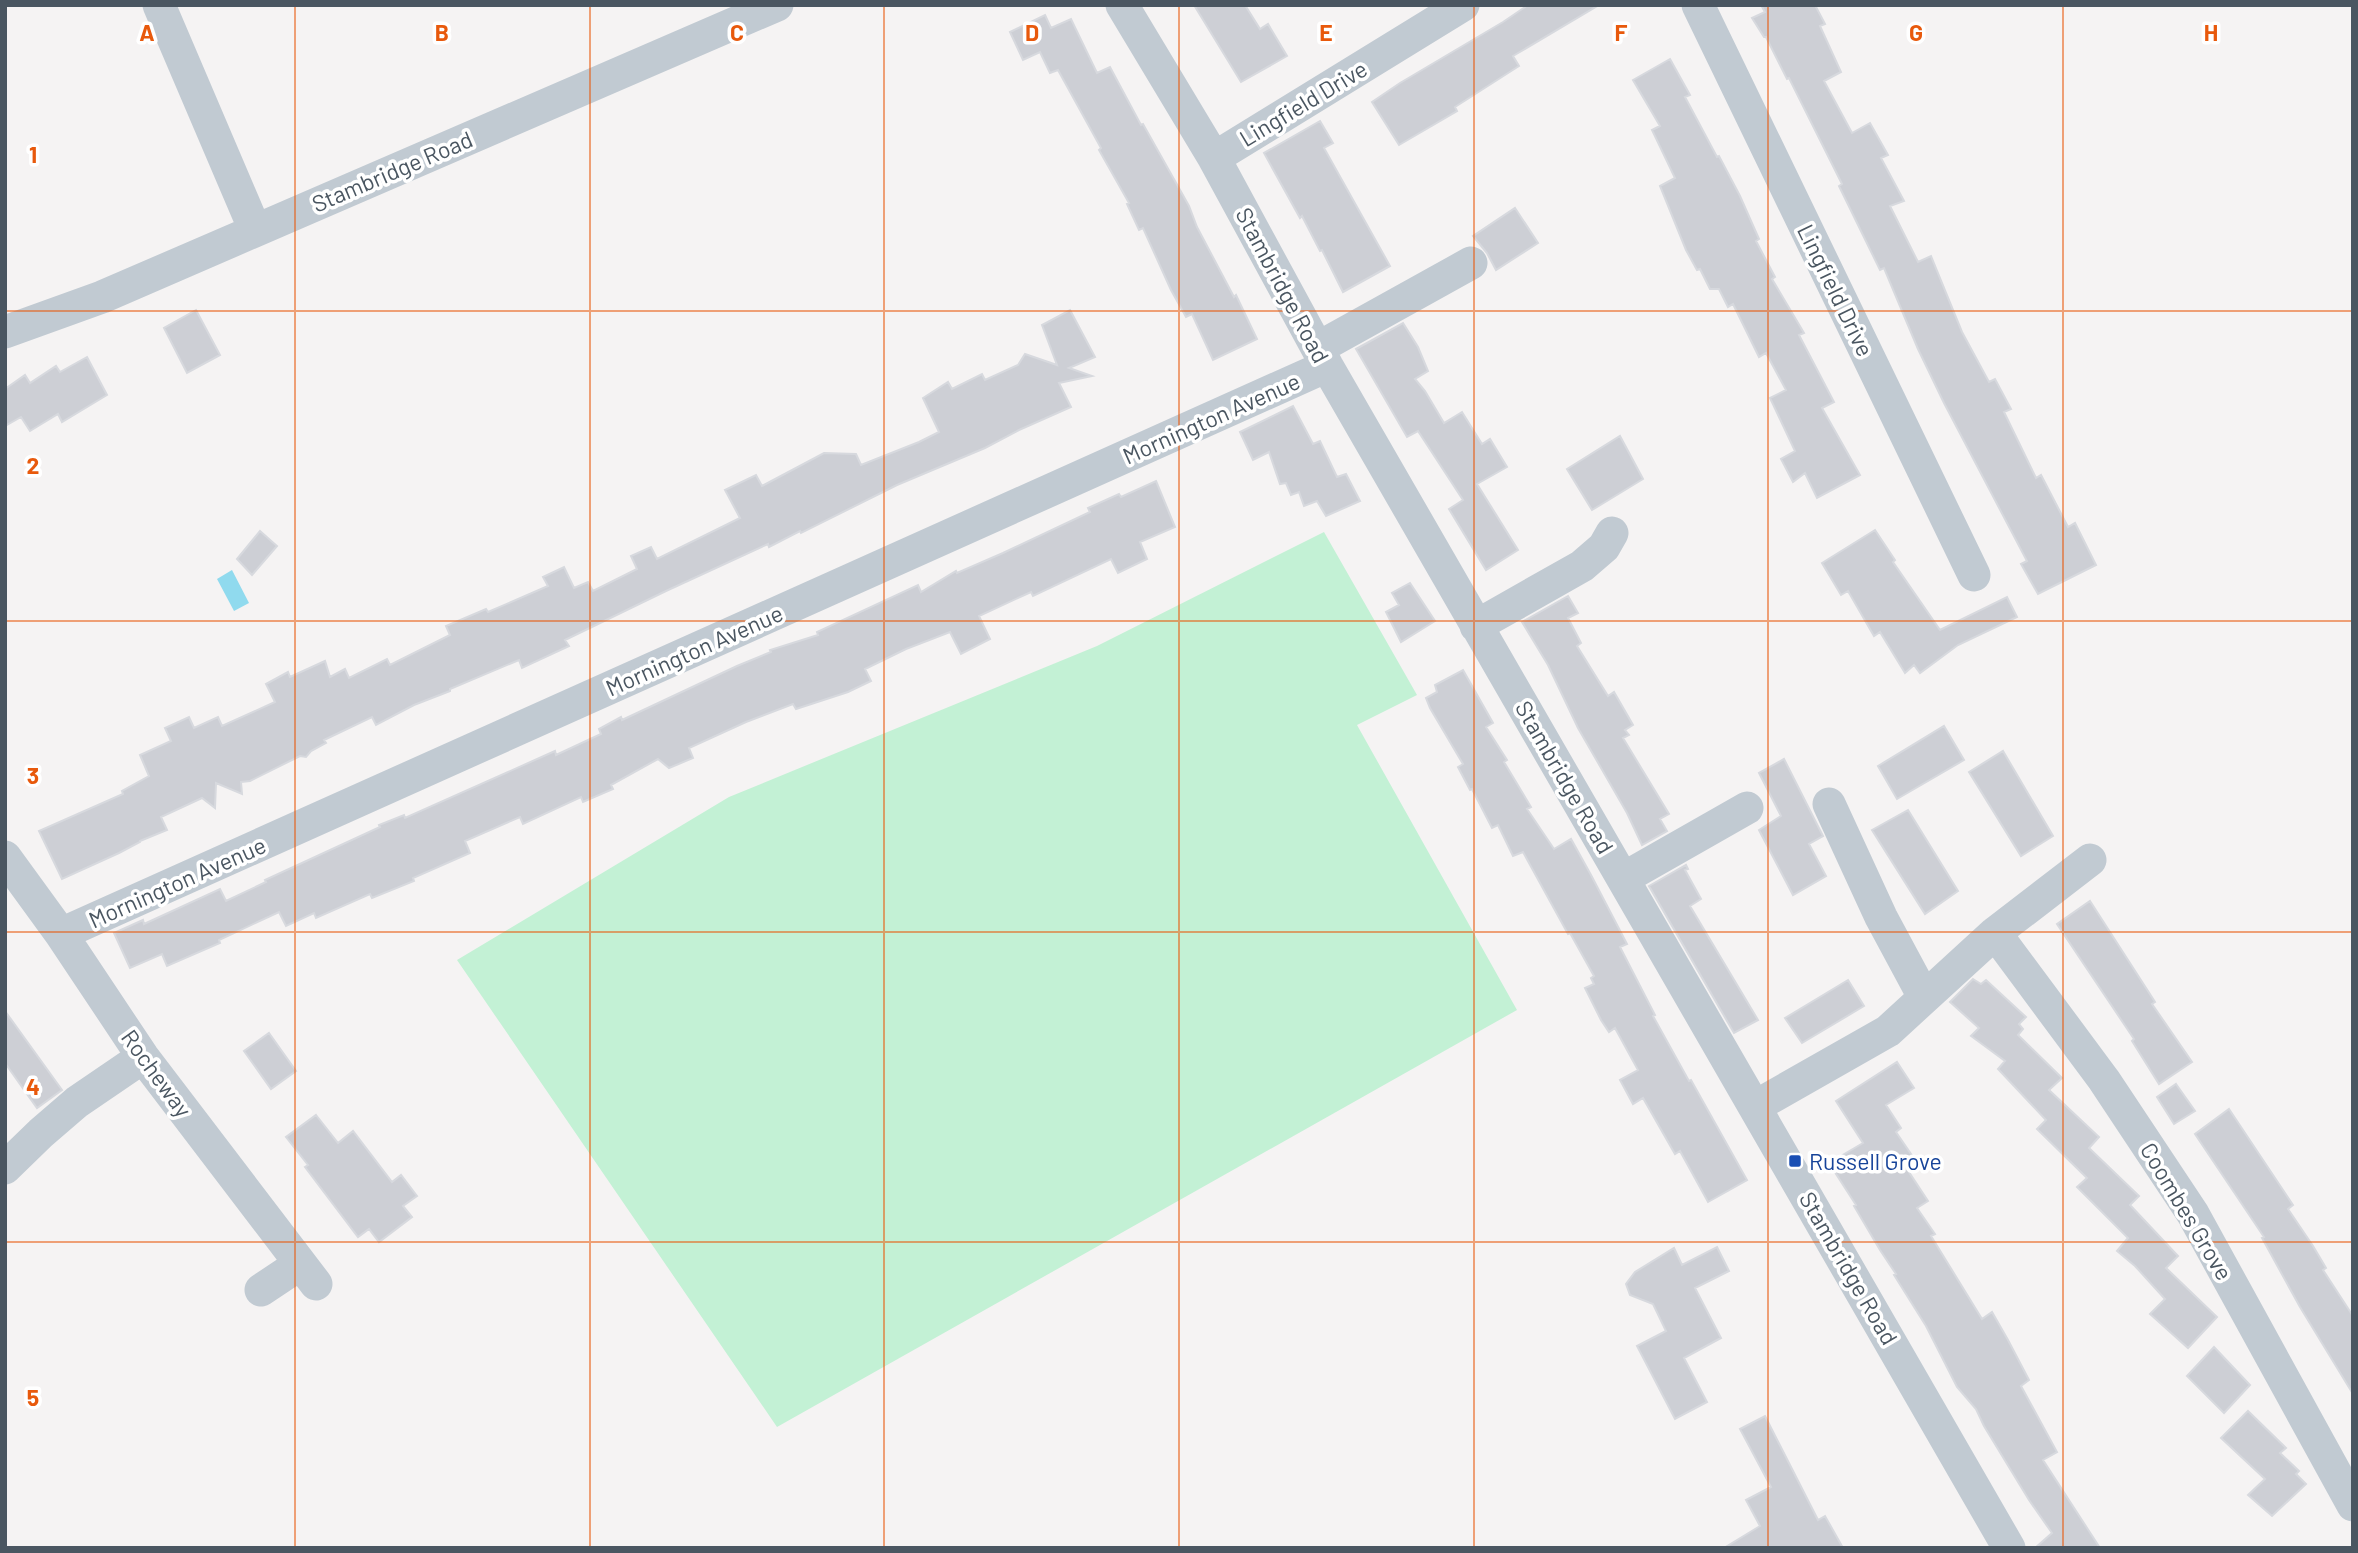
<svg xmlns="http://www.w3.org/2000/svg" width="2358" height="1553" viewBox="0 0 2358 1553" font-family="Barlow,sans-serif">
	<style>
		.green { fill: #c3f1d5 }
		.water { fill: #90daee }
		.building { fill: #cdcfd5; stroke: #d7d9de; stroke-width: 2 }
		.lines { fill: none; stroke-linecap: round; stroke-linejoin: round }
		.minor { stroke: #c1cad2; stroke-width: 33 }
		.grid { fill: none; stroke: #e8590c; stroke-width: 2; stroke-opacity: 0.55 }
		.transit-dot { fill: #1a4fb4; stroke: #fff; stroke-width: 2.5 }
		.labels { text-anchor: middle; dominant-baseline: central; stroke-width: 7; stroke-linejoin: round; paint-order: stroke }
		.street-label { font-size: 23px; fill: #4a5661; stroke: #fff }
		.transit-label { font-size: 23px; fill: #164399; stroke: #fff; text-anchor: start }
		.grid-label { font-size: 23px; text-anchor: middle; font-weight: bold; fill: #e8590c; stroke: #fff; stroke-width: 7; stroke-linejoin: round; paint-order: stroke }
	</style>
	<rect width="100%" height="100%" fill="#f5f3f3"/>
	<!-- green -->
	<path class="green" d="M 1324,532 L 1417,695 L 1357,725 L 1517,1010 L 777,1427 L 457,960 L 729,797 L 1097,646 Z"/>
	<!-- water -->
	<path class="water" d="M 232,570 L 249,603 L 234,611 L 217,579 Z"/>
	<!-- building -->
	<path class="building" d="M 1194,5 L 1245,5 L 1260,29 L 1268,24 L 1287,56 L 1241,82 Z
		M 1528,5 L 1599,5 L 1513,56 L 1519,66 L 1455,107 L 1457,111 L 1399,145 L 1372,102 L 1400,83 L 1503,22 Z
		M 1761,5 L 1815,5 L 1825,24 L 1820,26 L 1841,72 L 1824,81 L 1852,133 L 1870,123 L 1888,155 L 1881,158 L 1904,201 L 1890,206 L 1918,262 L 1931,256 L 1962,332 L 1989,382 L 1995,379 L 2011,409 L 2004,412 L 2036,478 L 2041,475 L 2068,527 L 2075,523 L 2096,565 L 2038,594 L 2021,564 L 2027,561 L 1944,403 L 1918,349 L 1884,268 L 1880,270 L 1839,186 L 1842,184 L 1789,78 L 1787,79 L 1766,37 L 1764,37 L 1752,18 L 1765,12 Z
		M 1045,15 L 1051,28 L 1071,19 L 1097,73 L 1110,67 L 1141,125 L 1143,124 L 1189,206 L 1197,227 L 1234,297 L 1236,295 L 1257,339 L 1213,360 L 1192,314 L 1186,317 L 1171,290 L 1143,228 L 1139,230 L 1127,204 L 1129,203 L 1099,150 L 1101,148 L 1058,70 L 1050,73 L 1040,52 L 1023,60 L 1010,32 Z
		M 1670,59 L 1690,95 L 1685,97 L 1717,157 L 1719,156 L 1740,196 L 1759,239 L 1756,241 L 1775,277 L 1772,279 L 1804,333 L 1799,335 L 1834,402 L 1822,408 L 1860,475 L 1817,498 L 1805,473 L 1793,482 L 1781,459 L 1795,451 L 1770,398 L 1786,390 L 1766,353 L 1759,357 L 1733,304 L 1728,307 L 1719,289 L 1710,289 L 1700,269 L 1697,270 L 1686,250 L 1660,186 L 1675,178 L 1652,130 L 1660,126 L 1633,80 Z
		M 1320,121 L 1333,143 L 1324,148 L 1390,266 L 1343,292 L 1322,250 L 1320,251 L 1302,216 L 1300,218 L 1264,153 Z
		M 1515,208 L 1538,243 L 1496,270 L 1487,253 L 1473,236 Z
		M 196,310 L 220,355 L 187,373 L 164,328 Z
		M 1070,310 L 1095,357 L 1069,368 L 1092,376 L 1059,383 L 1071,407 L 1019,430 L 985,448 L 897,485 L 801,533 L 800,531 L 769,547 L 768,544 L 666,591 L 565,640 L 569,646 L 522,668 L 519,660 L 450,689 L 450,691 L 414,705 L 376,725 L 372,717 L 324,740 L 326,743 L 311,751 L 306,757 L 300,756 L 250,781 L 241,782 L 242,794 L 216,783 L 215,808 L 202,798 L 161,817 L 167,830 L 140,841 L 140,842 L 119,853 L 62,879 L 39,831 L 123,794 L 122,791 L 149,776 L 140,755 L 171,741 L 165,728 L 189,717 L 194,728 L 218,717 L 222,726 L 275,702 L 266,684 L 288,672 L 290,677 L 325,661 L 330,677 L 345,669 L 349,678 L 387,659 L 390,665 L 450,635 L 446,626 L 486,609 L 488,612 L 548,586 L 543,577 L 564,567 L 574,588 L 588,582 L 593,591 L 637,569 L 631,556 L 651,547 L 657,559 L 740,518 L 725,490 L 756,475 L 762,486 L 824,453 L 856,454 L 861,465 L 919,442 L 939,432 L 923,398 L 948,382 L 952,389 L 982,374 L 985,380 L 1018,365 L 1025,354 L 1057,365 L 1042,325 Z
		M 1403,323 L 1418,347 L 1428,371 L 1415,379 L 1425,391 L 1444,423 L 1462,412 L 1482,444 L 1490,439 L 1507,467 L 1477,484 L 1518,550 L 1486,570 L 1449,509 L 1463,500 L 1418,431 L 1407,437 L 1356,349 Z
		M 87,357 L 107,395 L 62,422 L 58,414 L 30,431 L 21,417 L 5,426 L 5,389 L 25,375 L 30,383 L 56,366 L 60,372 Z
		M 1293,406 L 1313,444 L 1320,441 L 1337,477 L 1346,474 L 1360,501 L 1326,516 L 1317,501 L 1304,506 L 1299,492 L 1291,495 L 1286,483 L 1280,484 L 1269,452 L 1253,460 L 1240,432 Z
		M 1620,436 L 1643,479 L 1592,510 L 1567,469 Z
		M 1156,481 L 1175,527 L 1140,542 L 1147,559 L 1118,573 L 1111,559 L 1033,596 L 1031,592 L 979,616 L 990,639 L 961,654 L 950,632 L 906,649 L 865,669 L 871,681 L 848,692 L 796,709 L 793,704 L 746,722 L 689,748 L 693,758 L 669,768 L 658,759 L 611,785 L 613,789 L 583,802 L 581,797 L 523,824 L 520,817 L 465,841 L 470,853 L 413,878 L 414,881 L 372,898 L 370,894 L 316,918 L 314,913 L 286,926 L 279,912 L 219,940 L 220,943 L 167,966 L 162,954 L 130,968 L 114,933 L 143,920 L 144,924 L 220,889 L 226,901 L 266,882 L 265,880 L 380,827 L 379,825 L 404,815 L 405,818 L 555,751 L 556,755 L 601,734 L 599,729 L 621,717 L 622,720 L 737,666 L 771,652 L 770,650 L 818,635 L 817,632 L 918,585 L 921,592 L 956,571 L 957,573 L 1003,553 L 1090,512 L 1088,508 L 1119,494 L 1121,497 Z
		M 1875,530 L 1895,560 L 1893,562 L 1940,630 L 2007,597 L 2017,617 L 1958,645 L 1920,673 L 1914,665 L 1905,673 L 1880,632 L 1874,636 L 1848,591 L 1841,595 L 1822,563 Z
		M 260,531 L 277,546 L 252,575 L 237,559 Z
		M 1410,583 L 1435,621 L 1401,642 L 1386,612 L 1399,605 L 1392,593 Z
		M 1568,596 L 1578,613 L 1568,618 L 1581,643 L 1577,646 L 1608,696 L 1614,692 L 1633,725 L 1625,730 L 1629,735 L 1623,738 L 1669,814 L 1660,819 L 1667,831 L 1642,845 L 1627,813 L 1578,728 L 1548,665 L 1522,622 Z
		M 1463,670 L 1493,723 L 1486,727 L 1507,760 L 1504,762 L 1531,807 L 1527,809 L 1554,849 L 1571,839 L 1591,875 L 1627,944 L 1620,947 L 1655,1015 L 1653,1016 L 1689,1081 L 1691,1080 L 1747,1180 L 1708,1202 L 1680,1151 L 1675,1154 L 1643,1098 L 1633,1104 L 1620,1080 L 1638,1070 L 1615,1028 L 1609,1032 L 1601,1020 L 1585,988 L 1594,984 L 1591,978 L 1594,976 L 1570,933 L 1568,934 L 1523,852 L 1513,856 L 1498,825 L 1492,828 L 1472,789 L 1470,790 L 1458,767 L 1463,764 L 1430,708 L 1426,698 L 1437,692 L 1435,685 Z
		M 1944,726 L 1964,760 L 1897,799 L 1878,766 Z
		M 2003,751 L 2053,836 L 2021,856 L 1969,772 Z
		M 1784,759 L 1823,836 L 1809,844 L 1826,876 L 1793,895 L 1759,830 L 1781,816 L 1759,773 Z
		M 1908,810 L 1958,891 L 1925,914 L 1872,830 Z
		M 1686,865 L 1688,869 L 1685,870 L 1701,899 L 1690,906 L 1758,1020 L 1734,1033 L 1649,886 Z
		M 2090,901 L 2155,1002 L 2152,1004 L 2192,1062 L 2159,1084 L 2132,1041 L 2134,1039 L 2057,924 Z
		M 1973,979 L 1981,984 L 1986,980 L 2026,1017 L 2019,1024 L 2023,1029 L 2018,1035 L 2062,1078 L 2049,1090 L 2099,1137 L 2089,1148 L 2139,1196 L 2130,1205 L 2178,1256 L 2166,1268 L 2217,1317 L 2188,1348 L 2150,1314 L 2165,1299 L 2135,1266 L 2117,1251 L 2128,1238 L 2077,1187 L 2087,1178 L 2037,1129 L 2046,1120 L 1998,1069 L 2005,1061 L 1971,1036 L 1979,1028 L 1950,1002 Z
		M 1848,980 L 1864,1006 L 1802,1043 L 1785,1018 Z
		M 5,1011 L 62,1090 L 37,1108 L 5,1063 Z
		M 269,1033 L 296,1071 L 271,1089 L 244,1051 Z
		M 1897,1062 L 1914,1088 L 1886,1105 L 1901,1128 L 1896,1132 L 1913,1157 L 1903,1163 L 1928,1201 L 1917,1208 L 1935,1234 L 1931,1236 L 1982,1319 L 1992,1312 L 2008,1340 L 2029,1380 L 2021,1386 L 2057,1452 L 2043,1460 L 2100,1548 L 2035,1548 L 2052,1533 L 2029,1500 L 1984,1426 L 1976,1409 L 1957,1387 L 1926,1326 L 1894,1275 L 1896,1274 L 1880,1250 L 1854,1206 L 1856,1205 L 1829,1163 L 1863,1143 L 1836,1101 Z
		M 2176,1084 L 2195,1111 L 2174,1124 L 2157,1097 Z
		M 2229,1109 L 2293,1205 L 2288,1209 L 2313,1246 L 2326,1268 L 2323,1270 L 2353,1316 L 2353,1394 L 2300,1307 L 2262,1238 L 2264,1237 L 2195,1134 Z
		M 316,1115 L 338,1143 L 353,1131 L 392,1182 L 401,1175 L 417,1196 L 403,1206 L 412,1217 L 379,1242 L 369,1229 L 358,1237 L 305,1167 L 308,1165 L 286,1137 Z
		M 1717,1247 L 1729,1271 L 1695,1288 L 1721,1338 L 1684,1358 L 1707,1402 L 1675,1419 L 1637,1346 L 1666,1331 L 1653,1304 L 1630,1295 L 1626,1284 L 1635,1272 L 1674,1248 L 1682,1265 Z
		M 2214,1347 L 2250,1385 L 2224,1413 L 2187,1376 Z
		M 2248,1411 L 2286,1448 L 2280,1453 L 2299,1471 L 2296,1474 L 2306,1484 L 2272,1516 L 2248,1495 L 2265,1479 L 2221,1438 Z
		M 1765,1416 L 1818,1520 L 1825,1516 L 1843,1548 L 1724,1548 L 1760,1526 L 1746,1500 L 1771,1487 L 1740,1429 Z"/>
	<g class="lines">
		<!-- minor -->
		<path class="minor" d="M 159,5 L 255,230
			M 1122,5 L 1214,158 L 1327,366 L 2009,1548
			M 1698,5 L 1974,575
			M 1214,158 L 1463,5
			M 5,332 L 102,297 L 777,5
			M 1318,348 L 1471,263
			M 1476,626 L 1582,566 L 1604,547 L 1612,533
			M 1829,804 L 1881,917 L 1924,997
			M 5,857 L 61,934 L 143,1057 L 316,1284
			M 1624,878 L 1747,808
			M 1995,933 L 2104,1080 L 2193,1214 L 2353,1505
			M 61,934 L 1327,366
			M 1756,1106 L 1888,1031 L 1995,933 L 2090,860
			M 5,1168 L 41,1133 L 77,1102 L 143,1057
			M 261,1290 L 300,1264"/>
	</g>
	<!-- grid -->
	<path class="grid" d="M 295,5 L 295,1548M 590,5 L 590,1548M 884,5 L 884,1548M 1179,5 L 1179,1548M 1474,5 L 1474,1548M 1768,5 L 1768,1548M 2063,5 L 2063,1548M 5,311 L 2353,311M 5,621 L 2353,621M 5,932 L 2353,932M 5,1242 L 2353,1242"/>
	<!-- markers -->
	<rect class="transit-dot" x="1788" y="1154" width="14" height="14" rx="3.5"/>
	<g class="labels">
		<!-- street labels -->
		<g class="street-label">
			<text transform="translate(1303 103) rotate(-31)">Lingfield Drive</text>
			<text transform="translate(392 171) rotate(-23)">Stambridge Road</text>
			<text transform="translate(1283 285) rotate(62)">Stambridge Road</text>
			<text transform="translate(1836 290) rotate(64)">Lingfield Drive</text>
			<text transform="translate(1211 418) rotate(-24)">Mornington Avenue</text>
			<text transform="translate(694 650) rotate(-24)">Mornington Avenue</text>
			<text transform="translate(1565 777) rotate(60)">Stambridge Road</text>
			<text transform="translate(177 882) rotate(-24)">Mornington Avenue</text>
			<text transform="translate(157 1073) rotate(54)">Rocheway</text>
			<text transform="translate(2187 1211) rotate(59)">Coombes Grove</text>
			<text transform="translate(1849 1268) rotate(60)">Stambridge Road</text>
		</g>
		<!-- transit labels -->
		<g class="transit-label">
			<text x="1809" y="1161">Russell Grove</text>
		</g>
	</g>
	<g class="grid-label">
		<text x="147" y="41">A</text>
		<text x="442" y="41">B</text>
		<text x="737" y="41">C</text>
		<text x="1032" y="41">D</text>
		<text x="1326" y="41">E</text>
		<text x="1621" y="41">F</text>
		<text x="1916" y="41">G</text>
		<text x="2211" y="41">H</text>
		<text x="33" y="163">1</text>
		<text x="33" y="474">2</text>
		<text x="33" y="784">3</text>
		<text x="33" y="1095">4</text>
		<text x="33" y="1406">5</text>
	</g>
	<!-- border -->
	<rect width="2358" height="1553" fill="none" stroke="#4a5661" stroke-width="14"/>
</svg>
